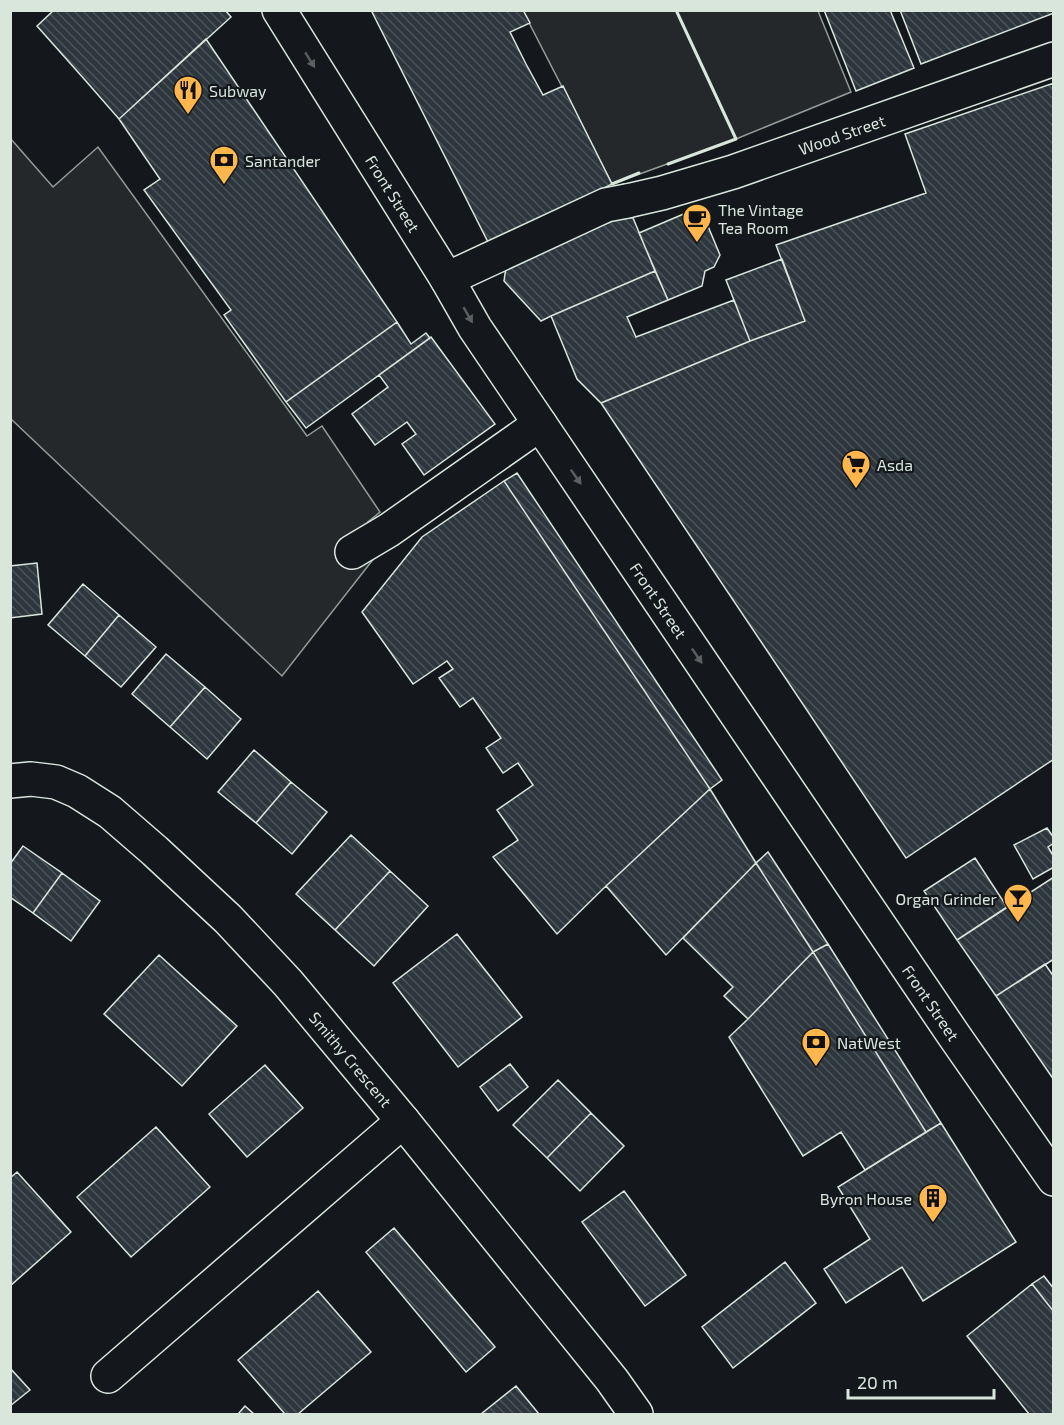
<svg xmlns="http://www.w3.org/2000/svg" width="1064" height="1425" viewBox="0 0 1064 1425" font-family="'Exo 2',sans-serif">
	<style>
		.parking { fill: #24282b; stroke: #939e99; stroke-width: 1.5 }
		.building { fill: url(#building-back-hatch); stroke: #d8e6dc; stroke-width: 1.5 }
		.lines { fill: none; stroke-linecap: round; stroke-linejoin: round }
		.pedestrian-casing { stroke: #d8e6dc; stroke-width: 36 }
		.minor-casing { stroke: #d8e6dc; stroke-width: 36 }
		.pedestrian { stroke: #14181c; stroke-width: 33 }
		.minor { stroke: #14181c; stroke-width: 33 }
		.wall { stroke: #d8e6dc; stroke-width: 3 }
		.oneway { fill: #59605f }
		.labels { text-anchor: middle; dominant-baseline: central; stroke-width: 4.5; stroke-linejoin: round; paint-order: stroke }
		.poi-label { font-size: 16px; fill: #d8e6dc; stroke: #14181c; text-anchor: start }
		.street-label { font-size: 16px; fill: #d8e6dc; stroke: #14181c }
	</style>
	<defs>
		<pattern id="building-back-hatch" width="6" height="6" patternUnits="userSpaceOnUse" patternTransform="scale(1.5)"><rect width="6" height="6" fill="#2c363c"/><path d="M-1 5l2 2M0 0l6 6M5-1l2 2" fill="none" stroke="#4a5358"/></pattern>
	</defs>
	<rect width="100%" height="100%" fill="#14181c"/>
	<!-- parking -->
	<path class="parking" d="M 523,11 L 818,11 L 851,92 L 736,139 L 612,184 Z
		M 10,138 L 53,187 L 98,147 L 307,436 L 322,426 L 380,512 L 368,522 L 376,534 L 375,557 L 282,676 L 11,419 Z"/>
	<!-- building -->
	<path class="building" d="M 54,10 L 225,10 L 231,17 L 119,119 L 85,80 L 37,26 Z
		M 371,10 L 523,10 L 530,23 L 510,32 L 526,64 L 543,95 L 563,86 L 612,184 L 490,246 Z
		M 824,10 L 890,10 L 914,68 L 856,91 Z
		M 900,10 L 1054,10 L 1054,13 L 921,64 Z
		M 206,39 L 397,322 L 286,402 L 224,315 L 231,310 L 144,190 L 160,179 L 119,119 Z
		M 1054,83 L 1054,759 L 906,858 L 601,403 L 750,341 L 805,321 L 776,245 L 926,193 L 905,134 Z
		M 700,207 L 720,255 L 714,267 L 705,271 L 702,286 L 668,300 L 639,233 Z
		M 631,213 L 655,271 L 551,316 L 541,321 L 504,281 L 506,267 Z
		M 782,259 L 805,321 L 750,341 L 726,280 Z
		M 655,271 L 668,300 L 627,317 L 636,337 L 734,300 L 750,341 L 601,403 L 577,379 L 551,316 Z
		M 397,322 L 411,344 L 426,333 L 430,338 L 306,428 L 286,402 Z
		M 431,337 L 495,424 L 424,475 L 402,444 L 416,434 L 407,422 L 375,445 L 352,414 L 388,387 L 379,375 Z
		M 517,473 L 722,780 L 710,789 L 504,481 Z
		M 504,481 L 710,789 L 606,886 L 557,934 L 493,857 L 518,840 L 497,810 L 533,785 L 518,763 L 503,773 L 486,748 L 501,738 L 473,698 L 460,707 L 439,678 L 453,669 L 447,661 L 413,684 L 362,612 L 422,537 Z
		M 37,563 L 42,614 L 10,618 L 10,566 Z
		M 83,584 L 119,615 L 85,656 L 48,625 Z
		M 119,615 L 156,647 L 121,687 L 85,656 Z
		M 166,654 L 205,687 L 170,727 L 132,694 Z
		M 205,687 L 241,719 L 207,759 L 170,727 Z
		M 254,750 L 291,782 L 256,823 L 218,792 Z
		M 291,782 L 327,812 L 292,854 L 256,823 Z
		M 710,789 L 756,863 L 666,955 L 606,886 Z
		M 1047,828 L 1054,838 L 1054,843 L 1048,847 L 1054,857 L 1054,867 L 1033,879 L 1014,845 Z
		M 351,835 L 390,871 L 335,930 L 296,894 Z
		M 23,846 L 62,873 L 33,913 L 10,897 L 10,864 Z
		M 768,852 L 828,944 L 813,952 L 756,863 Z
		M 975,858 L 1007,907 L 957,940 L 924,891 Z
		M 756,863 L 813,952 L 748,1019 L 724,996 L 733,987 L 683,938 Z
		M 390,871 L 428,906 L 374,966 L 335,930 Z
		M 62,873 L 100,901 L 71,941 L 33,913 Z
		M 1054,877 L 1054,959 L 996,996 L 957,940 Z
		M 457,934 L 522,1017 L 458,1067 L 393,983 Z
		M 828,944 L 941,1123 L 926,1132 L 813,952 Z
		M 813,952 L 926,1132 L 865,1170 L 841,1132 L 803,1156 L 729,1037 L 748,1019 Z
		M 159,955 L 237,1026 L 182,1086 L 104,1014 Z
		M 1045,964 L 1054,977 L 1054,1080 L 996,996 Z
		M 510,1064 L 528,1087 L 498,1111 L 480,1087 Z
		M 265,1065 L 303,1108 L 247,1157 L 209,1114 Z
		M 558,1080 L 591,1113 L 547,1158 L 513,1125 Z
		M 591,1113 L 624,1146 L 580,1191 L 547,1158 Z
		M 941,1123 L 1016,1242 L 923,1301 L 902,1267 L 846,1303 L 824,1269 L 870,1239 L 838,1187 Z
		M 156,1127 L 210,1187 L 131,1257 L 77,1197 Z
		M 17,1172 L 71,1232 L 10,1286 L 10,1178 Z
		M 624,1191 L 686,1275 L 645,1306 L 582,1222 Z
		M 394,1228 L 495,1347 L 466,1372 L 366,1252 Z
		M 785,1262 L 816,1303 L 733,1368 L 702,1327 Z
		M 1044,1276 L 1054,1289 L 1054,1312 L 1032,1284 Z
		M 1032,1284 L 1054,1312 L 1054,1414 L 1029,1414 L 967,1336 Z
		M 318,1291 L 371,1352 L 298,1414 L 285,1414 L 238,1360 Z
		M 10,1368 L 30,1390 L 10,1406 Z
		M 516,1386 L 539,1414 L 481,1414 Z
		M 245,1406 L 254,1414 L 238,1414 Z"/>
	<g class="lines">
		<!-- pedestrian casing -->
		<g class="pedestrian-casing">
			<path id="pedestrian" d="M 447,279 L 606,205 L 627,201
				M 352,552 L 389,530 L 540,424"/>
		</g>
		<!-- minor casing -->
		<g class="minor-casing">
			<g id="minor">
				<path id="s1" d="M 279,10 L 447,279 L 475,328 L 953,1034 L 1054,1179"/>
				<path id="s2" d="M 627,201 L 662,193 L 733,172 L 1054,59"/>
				<path id="s3" d="M 10,781 L 31,779 L 56,782 L 77,791 L 110,812 L 155,851 L 228,919 L 288,983 L 403,1121 L 612,1380 L 636,1414"/>
				<path d="M 108,1376 L 403,1121"/>
			</g>
		</g>
		<!-- pedestrian -->
		<use href="#pedestrian" class="pedestrian"/>
		<!-- minor -->
		<use href="#minor" class="minor"/>
		<!-- wall -->
		<path class="wall" d="M 668,164 L 736,139 L 676,10
			M 612,184 L 639,173"/>
	</g>
	<!-- one-way arrows -->
	<defs><path id="oneway-solid" d="M-6-.8H1V-3.2L6.5 0L1 3.2V.8H-6Z" transform="scale(1.5)"/></defs>
	<g class="oneway">
		<use href="#oneway-solid" transform="translate(310 60) rotate(58)"/>
		<use href="#oneway-solid" transform="translate(468 315) rotate(60)"/>
		<use href="#oneway-solid" transform="translate(576 477) rotate(55)"/>
		<use href="#oneway-solid" transform="translate(697 656) rotate(56)"/>
	</g>
	<!-- icons -->
	<defs>
		<g id="restaurant-pin" transform="scale(1.5)"><path d="M0 17L-7.5 6A9.5 9.5 0 1 1 7.5 6Z" fill="#ffb74d" stroke="#14181c"/><path d="M-5-6h1v4h1v-4h1v4h1v-4h1v5L-1.5 .5V6h-2V.5L-5-1ZM5-6V6H3V1.5H1.5Q1.5-4 5-6Z" fill="#111"/></g>
		<g id="bank-pin" transform="scale(1.5)"><path d="M0 17L-7.5 6A9.5 9.5 0 1 1 7.5 6Z" fill="#ffb74d" stroke="#14181c"/><path d="M-6-4H6V4H-6ZM0-2.3a2.3 2.3 0 1 0 0 4.6a2.3 2.3 0 1 0 0-4.6Z" fill="#111"/></g>
		<g id="cafe-pin" transform="scale(1.5)"><path d="M0 17L-7.5 6A9.5 9.5 0 1 1 7.5 6Z" fill="#ffb74d" stroke="#14181c"/><path d="M-5.5-4.5H6V0H3Q3 3.5 0 3.5H-2.5Q-5.5 3.5-5.5 0ZM3-3.2v2h1.7v-2ZM-6 4.5H4V6H-6Z" fill="#111"/></g>
		<g id="supermarket-pin" transform="scale(1.5)"><path d="M0 17L-7.5 6A9.5 9.5 0 1 1 7.5 6Z" fill="#ffb74d" stroke="#14181c"/><path d="M-6-5.5h2.5l.6 2H6L4.5 2H-2.5L-4.4-4H-6ZM-1.5 3.2a1.3 1.3 0 1 0 .1 0ZM3 3.2a1.3 1.3 0 1 0 .1 0Z" fill="#111"/></g>
		<g id="bar-pin" transform="scale(1.5)"><path d="M0 17L-7.5 6A9.5 9.5 0 1 1 7.5 6Z" fill="#ffb74d" stroke="#14181c"/><path d="M-6-5H6L.8 .8V4.5H3.5V6h-7V4.5H-.8V.8Z" fill="#111"/></g>
		<g id="building-pin" transform="scale(1.5)"><path d="M0 17L-7.5 6A9.5 9.5 0 1 1 7.5 6Z" fill="#ffb74d" stroke="#14181c"/><path d="M-4-6H4V6H1V3H-1V6H-4ZM-2.5-4.3h1.7v1.8h-1.7ZM.8-4.3h1.7v1.8H.8ZM-2.5-1h1.7V.8h-1.7ZM.8-1h1.7V.8H.8Z" fill="#111"/></g>
	</defs>
	<g fill-rule="evenodd">
		<use href="#restaurant-pin" x="188" y="90"/>
		<use href="#bank-pin" x="224" y="160"/>
		<use href="#cafe-pin" x="697" y="218"/>
		<use href="#supermarket-pin" x="856" y="464"/>
		<use href="#bar-pin" x="1018" y="898"/>
		<use href="#bank-pin" x="816" y="1042"/>
		<use href="#building-pin" x="933" y="1198"/>
	</g>
	<g class="labels">
		<!-- poi labels -->
		<g class="poi-label">
			<text x="209" y="90">Subway</text>
			<text x="245" y="160">Santander</text>
			<text x="718" y="209">The Vintage<tspan x="718" dy="18">Tea Room</tspan></text>
			<text x="877" y="464">Asda</text>
			<text x="997" y="898" text-anchor="end">Organ Grinder</text>
			<text x="837" y="1042">NatWest</text>
			<text x="912" y="1198" text-anchor="end">Byron House</text>
		</g>
		<!-- street labels -->
		<g class="street-label">
			<text stroke="none"><textPath href="#s2" startOffset="225">Wood Street</textPath></text>
			<text stroke="none"><textPath href="#s1" startOffset="216">Front Street</textPath></text>
			<text stroke="none"><textPath href="#s1" startOffset="702">Front Street</textPath></text>
			<text stroke="none"><textPath href="#s1" startOffset="1188">Front Street</textPath></text>
			<text stroke="none"><textPath href="#s3" startOffset="454">Smithy Crescent</textPath></text>
		</g>
	</g>
	<!-- border -->
	<rect width="1064" height="1425" fill="none" stroke="#d8e6dc" stroke-width="24"/>
	<!-- scale -->
	<path d="M848 1389v9h146v-9" fill="none" stroke="#d8e6dc" stroke-width="3"/>
	<text x="857" y="1389" font-size="18" fill="#d8e6dc" stroke="#14181c" stroke-width="4.5" paint-order="stroke">20 m</text>
</svg>
